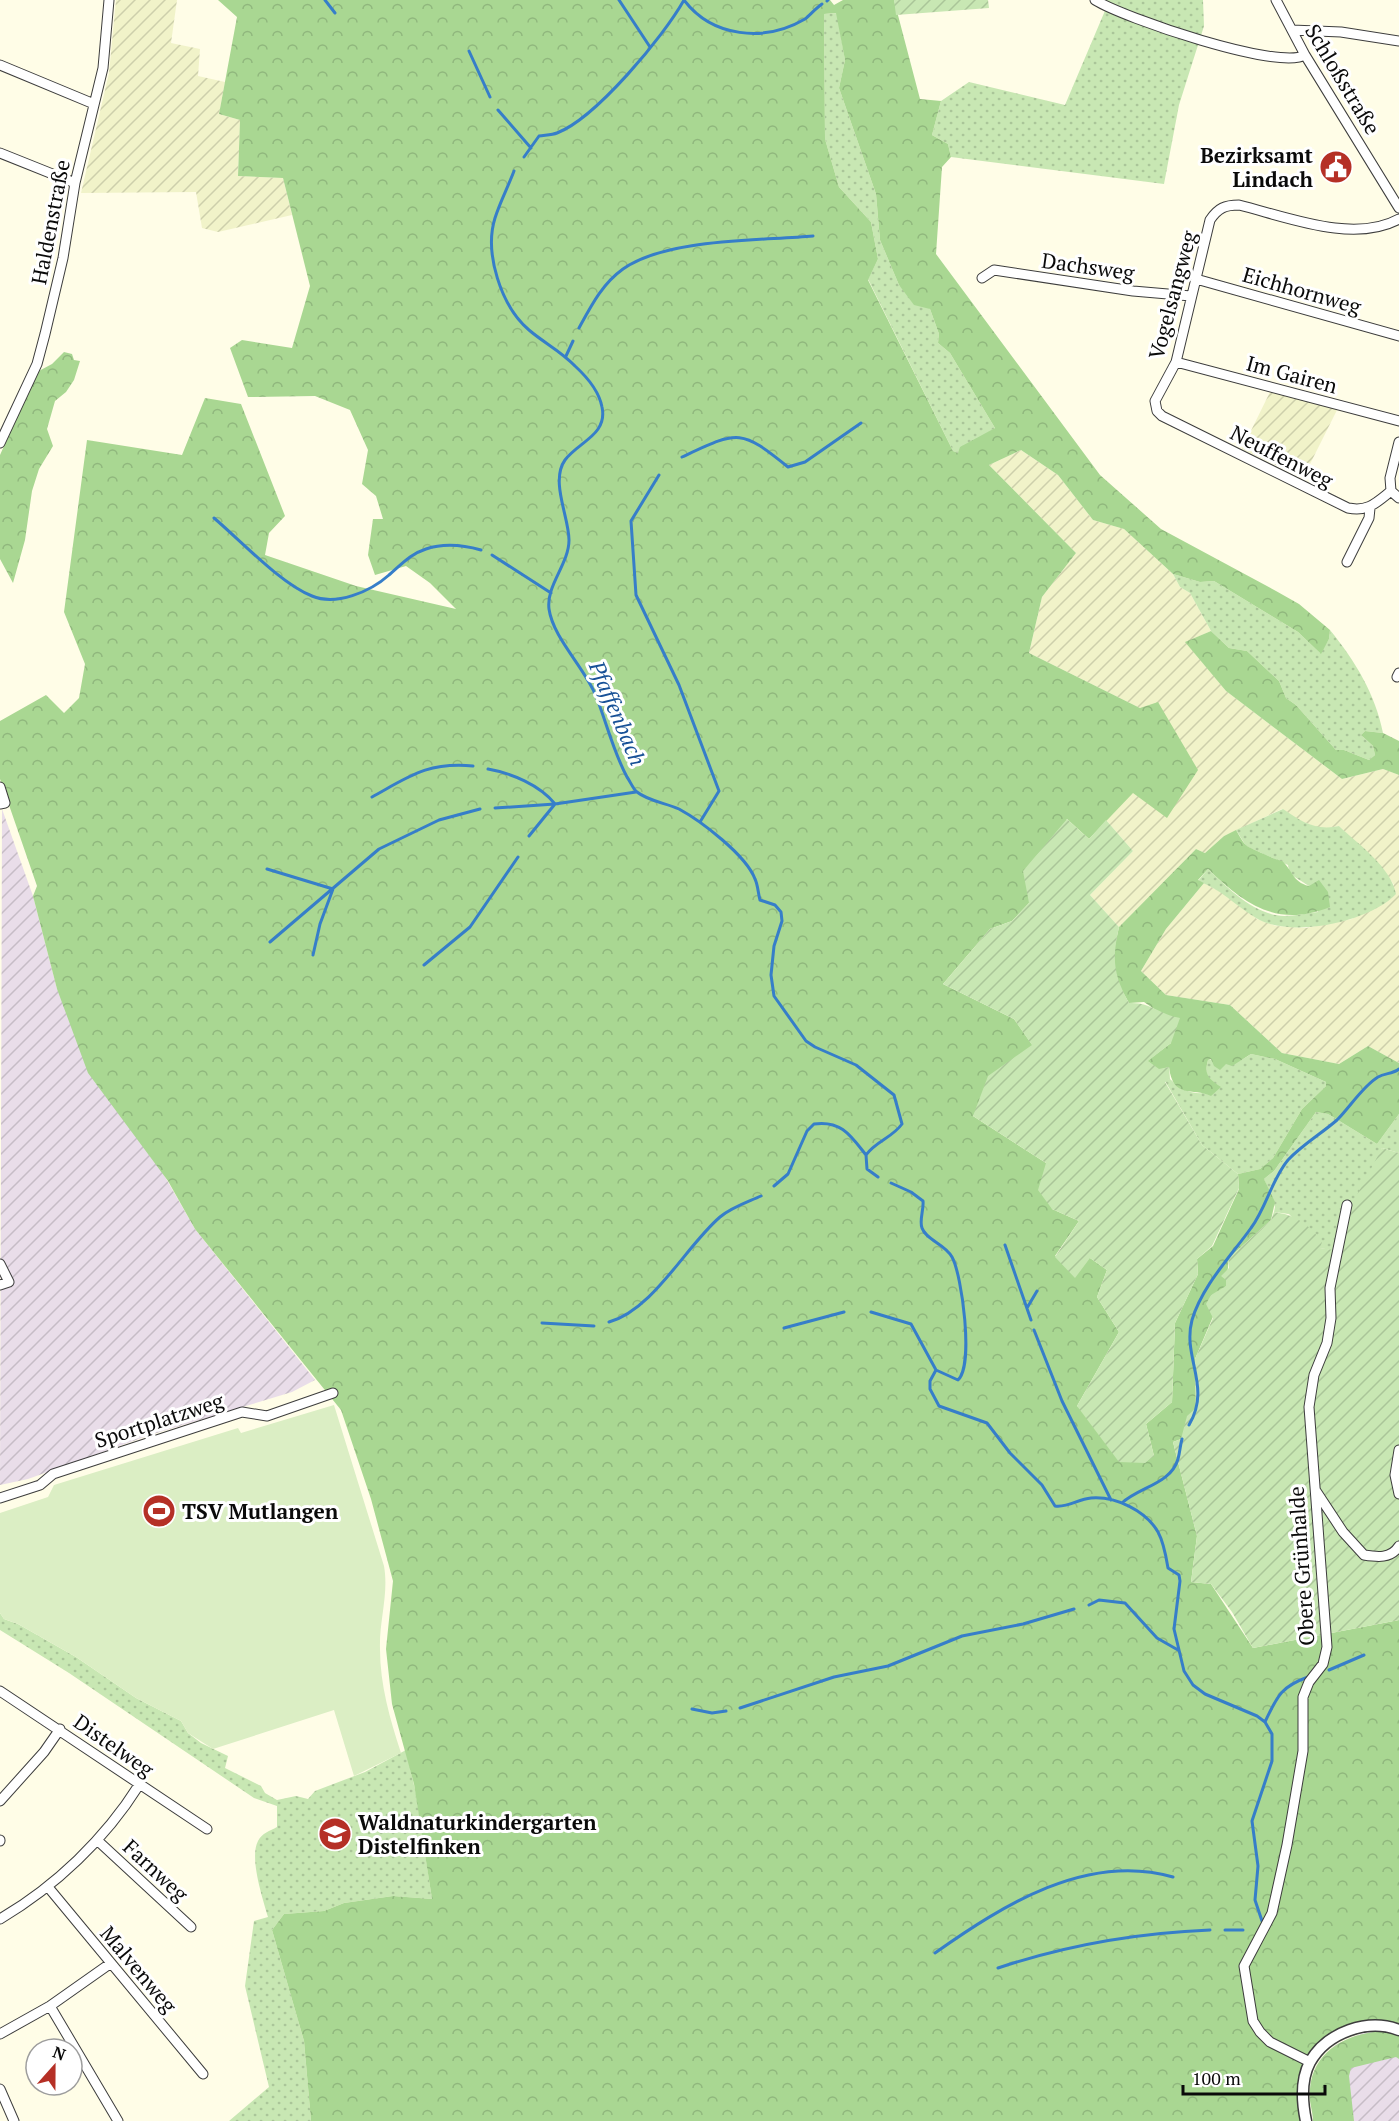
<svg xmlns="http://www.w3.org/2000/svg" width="1399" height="2121" viewBox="0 0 1399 2121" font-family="'PT Serif',serif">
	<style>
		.industrial { fill: url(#industrial-furrows) }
		.farmland { fill: url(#farmland-furrows) }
		.grass { fill: url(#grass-dots) }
		.forest { fill: url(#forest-crowns); fill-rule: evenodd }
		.garden { fill: url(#garden-furrows) }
		.pitch { fill: #dbeec4 }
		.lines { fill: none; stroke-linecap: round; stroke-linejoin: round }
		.stream { stroke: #367ec9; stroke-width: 3 }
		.minor-casing { stroke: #3d3d3d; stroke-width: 11 }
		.tertiary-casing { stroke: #3d3d3d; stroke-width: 13 }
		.minor { stroke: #fff; stroke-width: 9 }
		.tertiary { stroke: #fff; stroke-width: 10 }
		.labels { text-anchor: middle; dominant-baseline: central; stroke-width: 6; stroke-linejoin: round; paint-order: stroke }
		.street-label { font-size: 21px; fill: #0a0a0a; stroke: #fff }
		.poi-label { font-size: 21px; font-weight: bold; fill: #0a0a0a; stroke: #fff; text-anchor: start }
		.water-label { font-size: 22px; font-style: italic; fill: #185197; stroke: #fff }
	</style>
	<defs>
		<pattern id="industrial-furrows" width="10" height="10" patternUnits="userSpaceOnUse" patternTransform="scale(1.5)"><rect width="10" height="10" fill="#e9dde9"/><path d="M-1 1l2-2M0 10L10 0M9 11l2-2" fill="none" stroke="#c6bcc6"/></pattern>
		<pattern id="farmland-furrows" width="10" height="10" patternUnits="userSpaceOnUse" patternTransform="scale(1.5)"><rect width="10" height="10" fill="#f1f3c9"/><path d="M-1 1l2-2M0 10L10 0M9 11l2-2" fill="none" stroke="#cdcfab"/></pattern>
		<pattern id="grass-dots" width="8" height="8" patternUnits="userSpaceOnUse" patternTransform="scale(1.5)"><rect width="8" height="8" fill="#c8e7b3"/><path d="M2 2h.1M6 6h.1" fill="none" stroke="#aac599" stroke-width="1.8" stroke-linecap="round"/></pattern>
		<pattern id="forest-crowns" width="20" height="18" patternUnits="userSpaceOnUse" patternTransform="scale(1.5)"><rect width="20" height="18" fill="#a9d792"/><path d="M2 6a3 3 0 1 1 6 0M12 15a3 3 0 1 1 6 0" fill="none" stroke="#90b77d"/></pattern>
		<pattern id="garden-furrows" width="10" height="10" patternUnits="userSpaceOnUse" patternTransform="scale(1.5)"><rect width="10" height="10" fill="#c8e7b3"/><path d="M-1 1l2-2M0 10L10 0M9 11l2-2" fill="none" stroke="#aac599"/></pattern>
	</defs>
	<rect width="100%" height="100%" fill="#fffde7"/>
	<!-- industrial -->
	<path class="industrial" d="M 2,809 L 33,896 L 57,989 L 195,1229 L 315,1380 L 292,1392 L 150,1435 L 28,1479 L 0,1485 Z
		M 1365,2032 L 1399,2034 L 1399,2121 L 1313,2121 L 1310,2086 L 1320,2062 L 1335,2045 Z"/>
	<!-- farmland -->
	<path class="farmland" d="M 116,0 L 177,0 L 171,43 L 200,49 L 198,76 L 225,82 L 219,114 L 240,120 L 238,176 L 283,178 L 292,215 L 218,232 L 202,228 L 196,192 L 81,193 L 109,73 Z
		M 1271,390 L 1338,408 L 1303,478 L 1242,449 Z
		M 1021,450 L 1058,475 L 1093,520 L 1124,529 L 1173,574 L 1180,587 L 1190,593 L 1211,631 L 1186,642 L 1226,691 L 1342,779 L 1383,769 L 1399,775 L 1399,1063 L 1368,1046 L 1339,1064 L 1282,1053 L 1230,1005 L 1166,995 L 1141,971 L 1166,929 L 1204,883 L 1229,896 L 1257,919 L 1276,926 L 1306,928 L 1352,919 L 1394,885 L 1383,869 L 1339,826 L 1322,829 L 1300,821 L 1282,809 L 1224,836 L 1205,853 L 1196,849 L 1119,927 L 1090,895 L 1133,851 L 1106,820 L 1132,792 L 1140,708 L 1029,653 L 1042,597 L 1076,553 L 989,465 Z"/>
	<!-- grass -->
	<path class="grass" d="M 1100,0 L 1203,0 L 1204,26 L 1179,105 L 1164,184 L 951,157 L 948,144 L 932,135 L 941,101 L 969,82 L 1065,105 L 1107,6 Z
		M 837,13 L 845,60 L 839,88 L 876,194 L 880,240 L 899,285 L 930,309 L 939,334 L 938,343 L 950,353 L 995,428 L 958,453 L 953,451 L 868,279 L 878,259 L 871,222 L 839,187 L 825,139 L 824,14 Z
		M 1173,574 L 1200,582 L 1214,581 L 1298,632 L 1320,653 L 1329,639 L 1330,630 C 1355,661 1375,693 1383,733 L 1365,731 L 1361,735 L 1373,746 L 1375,755 L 1369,760 L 1344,750 L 1336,750 L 1296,705 L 1286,698 L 1279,681 L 1247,651 L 1229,648 L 1211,631 L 1190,593 L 1180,587 Z
		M 1283,809 C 1302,822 1316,831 1339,826 C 1358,844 1391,867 1396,894 C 1370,922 1290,939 1256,918 C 1236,906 1221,889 1198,881 L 1208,869 C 1228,888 1254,915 1284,916 C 1295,916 1307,913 1318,912 L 1309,886 L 1290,874 L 1288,865 L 1246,846 L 1236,830 Z
		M 1251,1054 L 1275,1059 L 1326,1082 L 1326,1086 L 1302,1109 L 1273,1158 L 1260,1169 L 1238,1174 L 1202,1145 L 1165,1081 L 1170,1079 C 1182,1090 1189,1094 1205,1093 C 1207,1081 1205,1071 1208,1060 C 1229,1057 1228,1070 1251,1054 Z
		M 1316,1112 L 1328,1114 L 1377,1144 L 1399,1114 L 1399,1153 L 1382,1148 L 1341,1252 L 1320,1248 L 1289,1214 L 1274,1212 L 1275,1207 L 1264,1179 L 1274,1171 Z
		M 0,1613 L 4,1619 L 18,1624 L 76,1657 L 136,1698 L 181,1721 L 188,1733 L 201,1743 L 228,1756 L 225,1768 L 261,1786 L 265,1793 L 277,1800 L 296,1796 L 308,1799 L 315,1791 L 365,1772 L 406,1750 L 416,1794 L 432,1899 L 393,1896 L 344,1903 L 324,1911 L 284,1914 L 272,1930 L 304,2041 L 311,2121 L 229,2121 L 269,2087 L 245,1986 L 254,1921 L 268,1917 C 263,1899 249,1858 258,1841 C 262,1833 270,1831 277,1827 L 277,1806 L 254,1798 L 69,1673 L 0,1630 Z"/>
	<!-- forest -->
	<path class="forest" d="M 218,0 L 830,0 L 834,5 L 843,0 L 894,0 L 920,99 L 941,101 L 932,135 L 948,144 L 951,157 L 942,167 L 936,254 L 1100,475 L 1161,529 L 1276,591 L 1299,604 L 1330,630 L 1329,639 L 1321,654 L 1298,632 L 1214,581 L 1200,582 L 1173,574 L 1124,529 L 1093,520 L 1058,475 L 1021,450 L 989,465 L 1076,553 L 1042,597 L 1029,653 L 1140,708 L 1158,702 L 1198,770 L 1167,818 L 1133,793 L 1089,839 L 1067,819 L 1029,903 L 1012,921 L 990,929 L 943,984 L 1014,1019 L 1033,1046 L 1021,1054 L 973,1116 L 1046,1163 L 1052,1209 L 1079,1221 L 1055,1256 L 1090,1258 L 1107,1270 L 1097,1297 L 1119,1332 L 1077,1406 L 1154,1456 L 1146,1424 L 1172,1402 L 1175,1323 L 1198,1274 L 1197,1259 L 1213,1246 L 1239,1189 L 1238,1174 L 1260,1169 L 1273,1158 L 1302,1109 L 1326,1086 L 1326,1082 L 1275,1059 L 1251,1054 L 1232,1066 L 1226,1064 L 1220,1070 L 1214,1066 L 1211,1059 L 1208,1060 C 1204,1075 1208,1078 1221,1087 L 1211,1096 C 1193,1087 1173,1100 1169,1067 L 1159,1070 L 1147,1061 L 1171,1043 L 1163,1015 L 1144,1002 L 1129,1003 L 1116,980 L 1113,954 L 1119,927 L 1196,849 L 1205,853 L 1224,836 L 1236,830 C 1239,835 1243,843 1247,846 C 1252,849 1279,861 1282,861 C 1292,869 1292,882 1309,886 L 1319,880 L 1328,892 L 1330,907 C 1278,928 1245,905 1208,869 L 1198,880 L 1204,883 L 1166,929 L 1141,971 L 1166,995 L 1230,1005 L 1282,1053 L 1339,1064 L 1368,1046 L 1399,1063 L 1399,1114 L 1377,1144 L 1328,1114 L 1316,1112 L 1274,1171 L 1264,1179 L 1275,1202 L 1271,1220 L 1229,1258 L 1226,1286 L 1195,1359 L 1196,1408 L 1181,1439 L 1173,1442 L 1197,1536 L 1191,1582 L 1211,1584 L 1253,1648 L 1399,1620 L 1399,2026 C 1359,2016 1344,2024 1317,2053 C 1312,2058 1304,2064 1301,2070 C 1295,2087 1297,2104 1300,2121 L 311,2121 L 304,2041 L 272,1930 L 284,1914 L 324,1911 L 344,1903 L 393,1896 L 432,1899 L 414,1784 L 392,1704 L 386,1649 L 393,1581 L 371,1499 L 341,1410 L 195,1229 L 168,1181 L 88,1073 L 57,989 L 33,896 L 37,886 L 0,779 L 0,721 L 46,695 L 64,713 L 79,698 L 85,664 L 64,612 L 87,440 L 182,455 L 205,398 L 241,404 L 285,516 L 269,533 L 265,555 L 356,586 L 456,609 L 430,583 L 406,566 L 375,575 L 368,555 L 373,519 L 383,519 L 376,496 L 362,484 L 368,450 L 350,410 L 315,396 L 248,397 L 230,348 L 242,340 L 292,348 L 310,286 L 283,178 L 238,176 L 240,120 L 219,114 L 237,17 ZM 836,13 L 845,60 L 839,88 L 876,194 L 880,240 L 899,285 L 914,305 L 930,309 L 939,334 L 938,343 L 950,353 L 995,428 L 960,447 L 958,453 L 953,451 L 868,280 L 878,259 L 871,222 L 839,187 L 825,139 L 824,14 Z
		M 64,352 L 72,354 L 74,360 L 80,361 L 74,380 L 66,392 L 55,401 L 47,429 L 53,446 L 39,469 L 32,491 L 25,540 L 13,583 L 0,559 L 0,455 L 37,372 L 52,364 Z
		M 1211,631 L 1229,648 L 1247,651 L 1279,681 L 1286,698 L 1296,705 L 1336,750 L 1344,750 L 1369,760 L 1375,755 L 1373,746 L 1361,735 L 1365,731 L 1383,733 L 1399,741 L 1399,775 L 1383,769 L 1342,779 L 1226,691 L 1185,642 Z
		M 1388,2031 L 1399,2034 L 1399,2059 L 1396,2057 L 1351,2068 L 1349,2076 L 1354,2121 L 1313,2121 C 1313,2110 1308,2100 1310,2089 C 1313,2048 1353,2031 1388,2031 Z"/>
	<!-- garden -->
	<path class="garden" d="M 894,0 L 988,0 L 989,8 L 896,15 Z
		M 1067,819 L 1089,839 L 1106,820 L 1133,851 L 1090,895 L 1119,927 C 1112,959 1113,974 1129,1003 C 1151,1002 1158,1014 1180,1018 L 1171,1043 L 1148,1061 L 1159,1069 L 1169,1067 L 1170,1079 L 1165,1082 L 1202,1145 L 1238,1174 L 1239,1188 L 1212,1246 L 1197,1259 L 1198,1274 L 1175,1323 L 1172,1402 L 1146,1424 L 1154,1456 L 1145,1463 L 1119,1462 L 1077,1406 L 1119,1332 L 1097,1297 L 1107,1270 L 1090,1258 L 1075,1278 L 1055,1257 L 1079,1221 L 1052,1209 L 1038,1190 L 1046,1163 L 973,1116 L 988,1076 L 1032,1045 L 1014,1019 L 943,984 L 990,929 L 1012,921 L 1029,903 L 1023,871 Z
		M 1382,1148 L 1399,1153 L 1399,1620 L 1253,1648 L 1232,1612 L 1211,1584 L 1191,1582 L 1197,1536 L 1173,1442 L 1181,1439 L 1187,1416 L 1196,1408 L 1195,1359 L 1213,1318 L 1206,1304 L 1211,1295 L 1226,1286 L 1226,1280 L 1221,1276 L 1229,1268 L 1229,1258 L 1271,1220 L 1274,1212 C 1296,1215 1309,1224 1322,1242 L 1320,1248 L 1341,1251 L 1350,1208 Z"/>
	<!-- pitch -->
	<path class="pitch" d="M 334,1405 L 384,1566 C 389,1594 379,1621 380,1649 C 380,1685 390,1719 401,1753 L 354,1776 L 334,1710 L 213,1749 L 188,1733 L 181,1721 L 136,1698 L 76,1657 L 18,1624 L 4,1619 L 0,1613 L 0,1513 L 48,1497 L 54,1485 L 238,1428 L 241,1433 Z"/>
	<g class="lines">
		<!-- stream -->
		<path class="stream" d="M 325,0 L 335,13
			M 619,0 L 650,47
			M 827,1 L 828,0
			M 469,51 L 490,97
			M 498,110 L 531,148
			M 524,157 L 539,136 C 545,135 552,135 557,133 C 596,118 664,36 684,0 C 712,37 764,43 805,19 C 810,15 816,8 822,4
			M 514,171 C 508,187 500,202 495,218 C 484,253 501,306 529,330 C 544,343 561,351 575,366 C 587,377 599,391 602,407 C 608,435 578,442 565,460 C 550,481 569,517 569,540 C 569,564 546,585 549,609 C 553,638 585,668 596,696 C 607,724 613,751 627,777 C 630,781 633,789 637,792 C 648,801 666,803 679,809 C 701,821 746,855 755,879 C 758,885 758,893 760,900 L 775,905 L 781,912 L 782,921 L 774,946 L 771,975 L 774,996 L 806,1041 L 815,1047 L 856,1065 L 894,1095 L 902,1124 C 892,1138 876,1141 866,1155 L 867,1169 L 878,1177
			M 579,328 C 591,306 602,284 623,269 C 667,238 759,241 813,236
			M 566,356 L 573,341
			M 682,457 C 738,431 740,428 788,467 L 805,462 L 861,423
			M 659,475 L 631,521 L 636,595 L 679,685 L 719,791 L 700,822
			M 214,518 C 240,540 281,584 312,596 C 336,606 370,592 389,575 C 401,565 410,554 426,549 C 444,543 463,545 481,550
			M 492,555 L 551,593
			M 488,769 C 511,773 540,785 555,804 L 529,836
			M 372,797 C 410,776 427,762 473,766
			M 495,808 L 555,804 L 636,792
			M 267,869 L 333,889 L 320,924 L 313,955
			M 270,942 L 379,849 L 439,820 L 480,809
			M 424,965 L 470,927 L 518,857
			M 891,1183 L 911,1192 L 923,1201 C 924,1210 919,1220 922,1228 C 926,1240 945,1244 952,1257 C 962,1275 974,1365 958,1380 L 936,1370 L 930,1381 L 930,1389 L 939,1406 L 987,1423 L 1010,1453 L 1042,1485 L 1055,1506 C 1068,1508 1078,1499 1091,1498 C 1116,1496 1146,1511 1158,1532 C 1164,1543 1166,1556 1168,1568 L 1179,1575 L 1180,1581 L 1174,1629 L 1184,1671 L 1193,1685 L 1205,1694 L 1257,1716 L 1265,1722 L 1272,1734 L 1272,1761 L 1252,1821 L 1258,1866 L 1255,1900 L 1262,1921
			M 774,1186 L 788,1174 L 807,1131 L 814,1124 C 841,1120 851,1136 866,1155
			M 1005,1245 L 1031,1320
			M 1027,1308 L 1037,1291
			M 871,1312 L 911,1324 L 936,1370
			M 609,1322 C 653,1310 686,1246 720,1217 C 732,1207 748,1202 761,1196
			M 542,1323 L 594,1326
			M 784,1328 L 844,1312
			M 1034,1330 L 1062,1401 L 1111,1500
			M 1189,1425 C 1212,1386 1182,1358 1192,1320 C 1202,1286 1231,1256 1251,1228 C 1266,1208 1272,1179 1288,1160 C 1303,1144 1321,1134 1337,1120 C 1350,1107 1363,1086 1378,1077 C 1385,1073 1393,1074 1399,1069
			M 1122,1503 C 1139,1487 1171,1484 1178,1459 C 1180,1452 1180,1446 1182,1439
			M 1089,1605 L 1099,1600 L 1125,1603 L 1157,1638 L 1178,1650
			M 1329,1670 L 1364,1655
			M 740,1708 L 834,1677 L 888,1666 L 962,1636 L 1023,1624 L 1074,1609
			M 692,1709 L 712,1713 L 726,1711
			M 1265,1722 C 1277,1697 1280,1687 1308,1677
			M 1225,1930 L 1243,1930
			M 935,1953 C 1003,1905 1087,1852 1173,1877
			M 998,1968 C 1067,1945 1137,1933 1210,1930"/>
		<!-- minor casing -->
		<g class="minor-casing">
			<path id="minor" d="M 1095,0 C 1124,18 1279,71 1305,55
				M 1276,0 L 1305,55 L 1399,208
				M 1292,30 L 1341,32 L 1399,41
				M 0,65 L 94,104
				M 0,153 L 75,183
				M 982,278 L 994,270 L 1133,291 L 1191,296
				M 1196,279 L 1399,336
				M 1176,362 L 1399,421
				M 1399,442 L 1390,478 L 1391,491 L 1399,498
				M 0,443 L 37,364 L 45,334 L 63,258 L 75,183 L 103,68 L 109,0
				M 1391,491 C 1376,503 1368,512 1348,508 L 1162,416 L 1157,411 L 1155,401 L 1176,362 L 1210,220 C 1218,208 1225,205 1239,205 C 1287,217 1354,244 1399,219
				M 1347,562 L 1369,518 L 1370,508
				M 1397,677 L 1399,673
				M 0,787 L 5,803 L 0,804
				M 0,1264 L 9,1282 L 0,1285
				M 1399,1450 L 1395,1475 L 1399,1494
				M 1316,1491 L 1343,1532 L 1364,1555 C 1377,1557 1391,1559 1399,1546
				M 0,1498 L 40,1485 L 53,1474 L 242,1412 L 267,1416 L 333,1393
				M 0,1691 L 207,1829
				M 0,1801 L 44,1752 L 60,1729
				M 0,1840 L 0,1841
				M 97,1840 L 191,1927
				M 48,1887 L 203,2074
				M 0,1919 C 56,1886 105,1839 139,1785
				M 50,2006 L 118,2121
				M 0,2034 L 50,2006 L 111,1963
				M 1310,2062 L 1270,2042 L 1260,2032 L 1253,2021 L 1244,1966 L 1272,1913 L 1287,1845 L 1303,1751 L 1303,1697 L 1309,1682 L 1323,1664 L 1327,1647 L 1309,1407 L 1314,1375 L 1327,1343 L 1331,1318 L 1330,1288 L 1347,1205
				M 0,2089 L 14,2121"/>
		</g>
		<!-- tertiary casing -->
		<g class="tertiary-casing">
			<path id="tertiary" d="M 1306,2121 C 1302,2102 1301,2079 1310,2062 C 1327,2032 1368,2018 1399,2030"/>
		</g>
		<!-- minor -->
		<use href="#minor" class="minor"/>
		<!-- tertiary -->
		<use href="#tertiary" class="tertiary"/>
	</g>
	<!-- icons -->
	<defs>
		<g id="civic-disc" transform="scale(1.725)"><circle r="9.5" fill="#b53026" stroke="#fff"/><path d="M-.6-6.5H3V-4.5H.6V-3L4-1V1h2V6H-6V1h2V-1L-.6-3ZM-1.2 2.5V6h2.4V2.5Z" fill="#fff"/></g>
		<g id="stadium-disc" transform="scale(1.725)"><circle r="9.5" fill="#b53026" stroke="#fff"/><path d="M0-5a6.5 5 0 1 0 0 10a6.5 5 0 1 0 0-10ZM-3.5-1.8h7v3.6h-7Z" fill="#fff"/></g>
		<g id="school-disc" transform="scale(1.725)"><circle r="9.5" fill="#b53026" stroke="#fff"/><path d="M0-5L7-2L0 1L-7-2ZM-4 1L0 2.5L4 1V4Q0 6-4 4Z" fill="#fff"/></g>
	</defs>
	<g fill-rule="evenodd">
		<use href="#civic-disc" x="1336" y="167"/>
		<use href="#stadium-disc" x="159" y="1511"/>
		<use href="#school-disc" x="335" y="1834"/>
	</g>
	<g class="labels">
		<!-- street labels -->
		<g class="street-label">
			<text transform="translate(1343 79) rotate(59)">Schloßstraße</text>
			<text transform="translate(50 222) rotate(-79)">Haldenstraße</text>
			<text transform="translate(1088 266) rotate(8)">Dachsweg</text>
			<text transform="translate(1302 290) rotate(16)">Eichhornweg</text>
			<text transform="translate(1172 295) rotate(-75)">Vogelsangweg</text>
			<text transform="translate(1292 374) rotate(15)">Im Gairen</text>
			<text transform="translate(1282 456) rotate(27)">Neuffenweg</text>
			<text transform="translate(159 1420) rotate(-18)">Sportplatzweg</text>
			<text transform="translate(1301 1566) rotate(-94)">Obere Grünhalde</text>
			<text transform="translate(114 1745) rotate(35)">Distelweg</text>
			<text transform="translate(156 1870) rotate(43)">Farnweg</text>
			<text transform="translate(139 1969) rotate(50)">Malvenweg</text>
		</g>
		<!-- poi labels -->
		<g class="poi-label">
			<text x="1313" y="155" text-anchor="end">Bezirksamt<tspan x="1313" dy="24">Lindach</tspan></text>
			<text x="182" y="1511">TSV Mutlangen</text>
			<text x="358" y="1822">Waldnaturkindergarten<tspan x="358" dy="24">Distelfinken</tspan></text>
		</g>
		<!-- water labels -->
		<g class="water-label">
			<text transform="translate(618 713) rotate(67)">Pfaffenbach</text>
		</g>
	</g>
	<!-- north arrow -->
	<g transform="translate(54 2067) rotate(21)"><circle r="28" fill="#ffffff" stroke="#9d9d9d" stroke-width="1.5"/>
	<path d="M0-4.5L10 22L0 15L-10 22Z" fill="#b53026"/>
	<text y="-9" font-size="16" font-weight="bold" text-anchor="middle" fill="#0a0a0a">N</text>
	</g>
	<!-- scale -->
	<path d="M1183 2085v9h142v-9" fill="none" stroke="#0a0a0a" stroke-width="3"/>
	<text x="1192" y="2085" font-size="18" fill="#0a0a0a" stroke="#ffffff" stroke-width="4.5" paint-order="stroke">100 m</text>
</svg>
